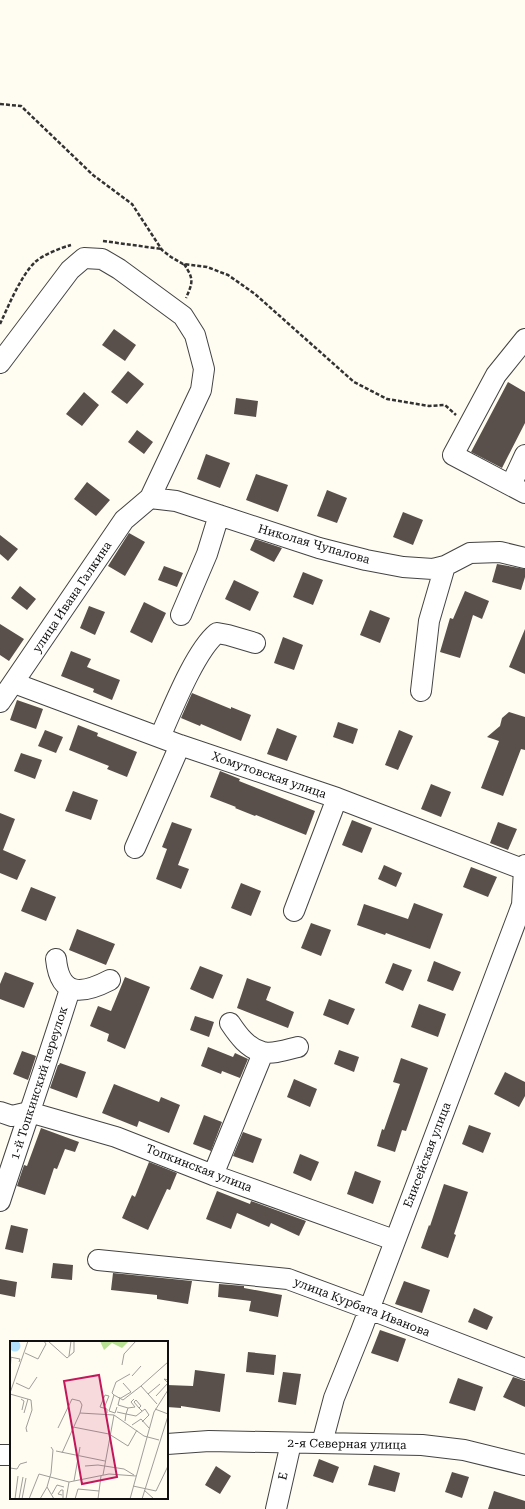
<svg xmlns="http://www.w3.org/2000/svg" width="525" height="1509" viewBox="0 0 525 1509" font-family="'Roboto Serif',serif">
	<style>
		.building { fill: #5a504b }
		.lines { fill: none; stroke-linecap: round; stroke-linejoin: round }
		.minor-casing { stroke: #434343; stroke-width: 22 }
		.path { stroke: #323232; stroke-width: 2.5; stroke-dasharray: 4 2; stroke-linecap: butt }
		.minor { stroke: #fff; stroke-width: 20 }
		.labels { text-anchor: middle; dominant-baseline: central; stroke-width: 4; stroke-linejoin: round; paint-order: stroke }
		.street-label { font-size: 12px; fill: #101010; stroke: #fff }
		.inset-road { fill: none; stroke: #9f9e98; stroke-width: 1 }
		.view { fill: #c2185b; fill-opacity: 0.15; stroke: #c2185b; stroke-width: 2 }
		.inset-edge { fill: none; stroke: #101010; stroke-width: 2 }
	</style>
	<rect width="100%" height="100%" fill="#fffcf2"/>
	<!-- building -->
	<path class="building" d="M 114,329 L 136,345 L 125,361 L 102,345 Z
		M 128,371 L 144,384 L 127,404 L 111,392 Z
		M 508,382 L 525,392 L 525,423 L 502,468 L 471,452 Z
		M 84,392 L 99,405 L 82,426 L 66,414 Z
		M 236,398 L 258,401 L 256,417 L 234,414 Z
		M 137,430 L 153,442 L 144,454 L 128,442 Z
		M 206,454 L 230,463 L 220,488 L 197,479 Z
		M 256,474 L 288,485 L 278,512 L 246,500 Z
		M 87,482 L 110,500 L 96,516 L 74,499 Z
		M 327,490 L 347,498 L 337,523 L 317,516 Z
		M 403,512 L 423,520 L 413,545 L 393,537 Z
		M 129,533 L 145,542 L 125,576 L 108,566 Z
		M 0,535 L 18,549 L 8,561 L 0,554 Z
		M 255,539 L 282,548 L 274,562 L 250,550 Z
		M 497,564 L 525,569 L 525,577 L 521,590 L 492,582 Z
		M 164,566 L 183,573 L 177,587 L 158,580 Z
		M 303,572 L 323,580 L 313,605 L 293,597 Z
		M 234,580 L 259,592 L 250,611 L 225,599 Z
		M 20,586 L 36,599 L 27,610 L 11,598 Z
		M 465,591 L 489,601 L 482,619 L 473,615 L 460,658 L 440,652 L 450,618 L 453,619 Z
		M 144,602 L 166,613 L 152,643 L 130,632 Z
		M 89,606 L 105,612 L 95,635 L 80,628 Z
		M 370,610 L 390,618 L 380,643 L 360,635 Z
		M 0,624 L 24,639 L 9,661 L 0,655 Z
		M 525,629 L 525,674 L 509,667 Z
		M 283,637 L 303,645 L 294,670 L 274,663 Z
		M 71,651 L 91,659 L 87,667 L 120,680 L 112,700 L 93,692 L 94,689 L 61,676 Z
		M 192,693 L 231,709 L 231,707 L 251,715 L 241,741 L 201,724 L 200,726 L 181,718 Z
		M 17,700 L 43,709 L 36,729 L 10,720 Z
		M 509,712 L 525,717 L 525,750 L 521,749 L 503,796 L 481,788 L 499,741 L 487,737 L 500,726 L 502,718 Z
		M 338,722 L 358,729 L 353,744 L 333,737 Z
		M 78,725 L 98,733 L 97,736 L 137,752 L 127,777 L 107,769 L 109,766 L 69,750 Z
		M 277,728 L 297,736 L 287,761 L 267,754 Z
		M 45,730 L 63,737 L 56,753 L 38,746 Z
		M 399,730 L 413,736 L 398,770 L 385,765 Z
		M 21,753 L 42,760 L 35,779 L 14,771 Z
		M 220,771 L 240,779 L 239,781 L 315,811 L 306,835 L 256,815 L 255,816 L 235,808 L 236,807 L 210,797 Z
		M 431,784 L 451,792 L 441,817 L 421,809 Z
		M 73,791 L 98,800 L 91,820 L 65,811 Z
		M 0,813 L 15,819 L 3,850 L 26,860 L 17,880 L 0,873 Z
		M 352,820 L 372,828 L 362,853 L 342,845 Z
		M 172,822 L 192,829 L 178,865 L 189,869 L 181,889 L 156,879 L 167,849 L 162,847 Z
		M 498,822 L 517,829 L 508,850 L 490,843 Z
		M 384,865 L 402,873 L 396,887 L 378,879 Z
		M 471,867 L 497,877 L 488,897 L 463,887 Z
		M 241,883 L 261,891 L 251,916 L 231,908 Z
		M 31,887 L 56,897 L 46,921 L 21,911 Z
		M 414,903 L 443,914 L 430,949 L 386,933 L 385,935 L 357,925 L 364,904 L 408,919 Z
		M 311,923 L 331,930 L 321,956 L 301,948 Z
		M 77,929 L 115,944 L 106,965 L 69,950 Z
		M 434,961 L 461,972 L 453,991 L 427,981 Z
		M 393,963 L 412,970 L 403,991 L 385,983 Z
		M 200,966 L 223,975 L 213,999 L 190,989 Z
		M 5,972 L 34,983 L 24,1008 L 0,999 L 0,984 Z
		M 125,977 L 150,987 L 125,1049 L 107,1041 L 109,1034 L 90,1026 L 98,1006 L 111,1011 Z
		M 247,978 L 271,987 L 266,1000 L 294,1012 L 288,1028 L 237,1008 Z
		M 329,999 L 355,1009 L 348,1025 L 323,1015 Z
		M 419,1004 L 446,1014 L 438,1037 L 411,1027 Z
		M 195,1016 L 214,1022 L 209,1037 L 190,1030 Z
		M 208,1047 L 233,1057 L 235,1053 L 248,1059 L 240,1078 L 222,1071 L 221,1074 L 201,1066 Z
		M 339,1050 L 359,1057 L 354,1072 L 334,1064 Z
		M 22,1051 L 36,1056 L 28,1080 L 13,1074 Z
		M 401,1058 L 428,1068 L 406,1131 L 402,1130 L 395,1152 L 377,1146 L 382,1129 L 384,1130 L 400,1084 L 393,1082 Z
		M 60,1063 L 86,1072 L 77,1098 L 50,1088 L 58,1065 L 59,1065 Z
		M 505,1072 L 525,1082 L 525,1096 L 519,1107 L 494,1094 Z
		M 294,1079 L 317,1089 L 310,1107 L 287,1097 Z
		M 114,1084 L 159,1102 L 161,1097 L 180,1105 L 169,1133 L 139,1121 L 137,1127 L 102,1113 Z
		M 204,1115 L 222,1122 L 211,1151 L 193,1144 Z
		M 469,1125 L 491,1133 L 483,1153 L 462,1144 Z
		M 41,1128 L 79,1142 L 75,1152 L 65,1149 L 57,1169 L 54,1168 L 45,1195 L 17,1186 L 24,1165 L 27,1166 Z
		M 243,1132 L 262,1139 L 253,1163 L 233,1156 Z
		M 300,1154 L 319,1162 L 311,1181 L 293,1173 Z
		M 149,1162 L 177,1173 L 170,1190 L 167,1189 L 148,1230 L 122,1218 L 132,1195 L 135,1197 Z
		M 355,1171 L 381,1181 L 373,1204 L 347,1194 Z
		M 444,1184 L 468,1192 L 454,1234 L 456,1235 L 448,1258 L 421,1248 L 429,1225 L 430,1226 Z
		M 217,1191 L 250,1204 L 251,1201 L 306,1221 L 299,1236 L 271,1223 L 269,1227 L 237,1213 L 231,1229 L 206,1219 Z
		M 11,1225 L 28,1229 L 23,1253 L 5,1249 Z
		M 53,1263 L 73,1265 L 72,1280 L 51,1278 Z
		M 113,1273 L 192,1281 L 188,1304 L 157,1299 L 157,1295 L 111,1290 Z
		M 0,1279 L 17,1282 L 15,1297 L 0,1294 Z
		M 404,1281 L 430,1290 L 422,1313 L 395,1304 Z
		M 219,1284 L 244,1286 L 244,1288 L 282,1295 L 278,1317 L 249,1311 L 251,1301 L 218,1297 Z
		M 474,1308 L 493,1317 L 487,1330 L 468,1322 Z
		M 380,1330 L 406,1339 L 398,1362 L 371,1353 Z
		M 248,1352 L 276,1355 L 274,1375 L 246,1372 Z
		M 195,1370 L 225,1374 L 220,1412 L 181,1406 L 181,1408 L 167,1407 L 167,1385 L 193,1386 Z
		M 283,1372 L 301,1374 L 296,1405 L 278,1402 Z
		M 513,1377 L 525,1381 L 525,1407 L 503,1397 Z
		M 458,1378 L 483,1387 L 475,1411 L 449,1403 Z
		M 319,1459 L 339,1467 L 333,1483 L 313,1476 Z
		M 374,1465 L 400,1473 L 395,1492 L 368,1485 Z
		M 216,1466 L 231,1476 L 220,1494 L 205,1485 Z
		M 452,1472 L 469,1477 L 462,1498 L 445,1492 Z
		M 494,1491 L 525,1501 L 525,1509 L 488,1509 Z"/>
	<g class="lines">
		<!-- minor casing -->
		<g class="minor-casing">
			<path id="minor" d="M 525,339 L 496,375 L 453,455 L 525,493
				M 0,363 L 70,270 L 84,258 L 102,259 L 119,269 L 183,316 L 195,335 L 204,369 L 201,390 L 150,498 L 124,520 L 0,702
				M 511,485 L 525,455
				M 150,498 L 176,501 L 319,548 L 366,560 L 403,567 L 433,569 L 445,566 L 470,553 L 500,552 L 525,558
				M 181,615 L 207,554 L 219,515
				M 14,683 L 180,745 L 337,798 L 525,870
				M 421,691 L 429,621 L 445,566
				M 160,737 C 172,710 195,651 217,633 L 228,635 L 255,643
				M 135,848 L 180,745
				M 294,911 L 337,798
				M 56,959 C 60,998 83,994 110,980
				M 230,1023 C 238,1035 248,1049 263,1052 C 272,1055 289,1049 298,1047
				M 0,1112 L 12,1116 L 29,1112 L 116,1137 L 213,1175 L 394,1240
				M 213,1175 L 263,1053
				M 0,1201 C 23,1130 48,1060 70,989
				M 98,1260 L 288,1279 L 369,1309 L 525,1369
				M 322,1443 L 334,1398 L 361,1331 L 522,905 L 524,869 L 525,865
				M 167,1444 L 209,1441 L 422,1445 L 464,1450 L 525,1465
				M 0,1455 L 11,1455
				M 276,1509 L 291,1443"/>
		</g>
		<!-- path -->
		<path class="path" d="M 0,104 L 21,106 L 93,175 L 132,204 L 162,250 L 171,257 L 183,264 L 207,267 L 228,275 L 255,294 L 354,382 L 387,399 L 429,406 L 445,405 L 456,415
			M 103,241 L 162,249
			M 184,264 C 194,279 193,282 186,298
			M 0,324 C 9,305 20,277 35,262 C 43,255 60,248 71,245"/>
		<!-- minor -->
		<use href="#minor" class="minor"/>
	</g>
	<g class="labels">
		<!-- street labels -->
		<g class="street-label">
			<text transform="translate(314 544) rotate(16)">Николая Чупалова</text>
			<text transform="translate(72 597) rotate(-56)">улица Ивана Галкина</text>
			<text transform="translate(269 775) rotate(19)">Хомутовская улица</text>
			<text transform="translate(39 1083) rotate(-72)">1-й Топкинский переулок</text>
			<text transform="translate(427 1155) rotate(-69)">Енисейская улица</text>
			<text transform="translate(199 1168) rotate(21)">Топкинская улица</text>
			<text transform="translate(362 1307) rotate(21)">улица Курбата Иванова</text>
			<text transform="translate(347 1444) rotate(1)">2-я Северная улица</text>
			<text transform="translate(283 1476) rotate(-77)">E</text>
		</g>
	</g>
	<!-- overview -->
	<g transform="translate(10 1341)">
		<rect width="158" height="158" fill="#fffcf2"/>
		<path d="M 90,0 L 119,0 L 112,7 L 102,2 L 94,9 Z" fill="#b8e194"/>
		<path d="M-0.5 5a5.5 5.5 0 1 1 11 0a5.5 5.5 0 1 1-11 0Z" fill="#b1e1fc"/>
		<path class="inset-road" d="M 38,0 L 57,17 L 64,11 L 64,0M 15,12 L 28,18 L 36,3 L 34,0M 59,15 L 61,0M 0,16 L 10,18 L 9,21M 112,24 L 114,13 L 126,0M 0,31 L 1,16M 122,35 L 131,25M 6,42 L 19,48 L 27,36M 131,45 L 158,21M 0,52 L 18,0M 0,53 L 21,59 L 22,69 L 16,87 L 17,91M 138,53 L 150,43M 104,54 L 102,52 L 106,41 L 120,33M 146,55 L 158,42 L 154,38 L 158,39M 110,56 L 108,64 L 118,67M 111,57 L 121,51 L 113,42M 11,58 L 14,60 L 12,69M 124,58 L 121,61 L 125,66 L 118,67 L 116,73 L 126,75 L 135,68 L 139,74 L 132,81M 107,66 L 105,72 L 99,70 L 104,54 L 113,59 L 131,45 L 147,63M 94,67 L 99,55 L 95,54 L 90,66 L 97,68 L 97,72M 129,67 L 131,65 L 126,59 L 124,61 L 129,67 L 132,70M 145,68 L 158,73M 107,71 L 116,73 L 115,80M 14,72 L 18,58M 70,72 L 104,74 L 134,95 L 149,99M 122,84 L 131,78 L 139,87M 63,86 L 99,93 L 118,105 L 127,89M 48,87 L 62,58 L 70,60 L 72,64 L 70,72 L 52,112M 46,110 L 95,120M 75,125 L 88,124 L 114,128 L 124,134M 0,127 L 7,128 L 10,123 L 17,121M 93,134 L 104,74M 64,140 L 70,106M 123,145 L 146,150 L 158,125M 37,146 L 44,158M 134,149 L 144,158M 42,153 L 47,144 L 54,146M 52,154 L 48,153 L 51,149 L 53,149 L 53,158M 5,158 L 8,135M 9,158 L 13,136M 12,158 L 16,137M 19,158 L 29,133 L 59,141 L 99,133 L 126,135M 30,158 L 37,146 L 41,132 L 43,109 L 41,106M 56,158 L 59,141M 65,158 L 68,148 L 89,150M 88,158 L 91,135M 120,158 L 144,71 L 158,49M 132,158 L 158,75"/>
		<path class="view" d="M 89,34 L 107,136 L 72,143 L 54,40 Z"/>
		<rect width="158" height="158" class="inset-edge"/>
	</g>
</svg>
